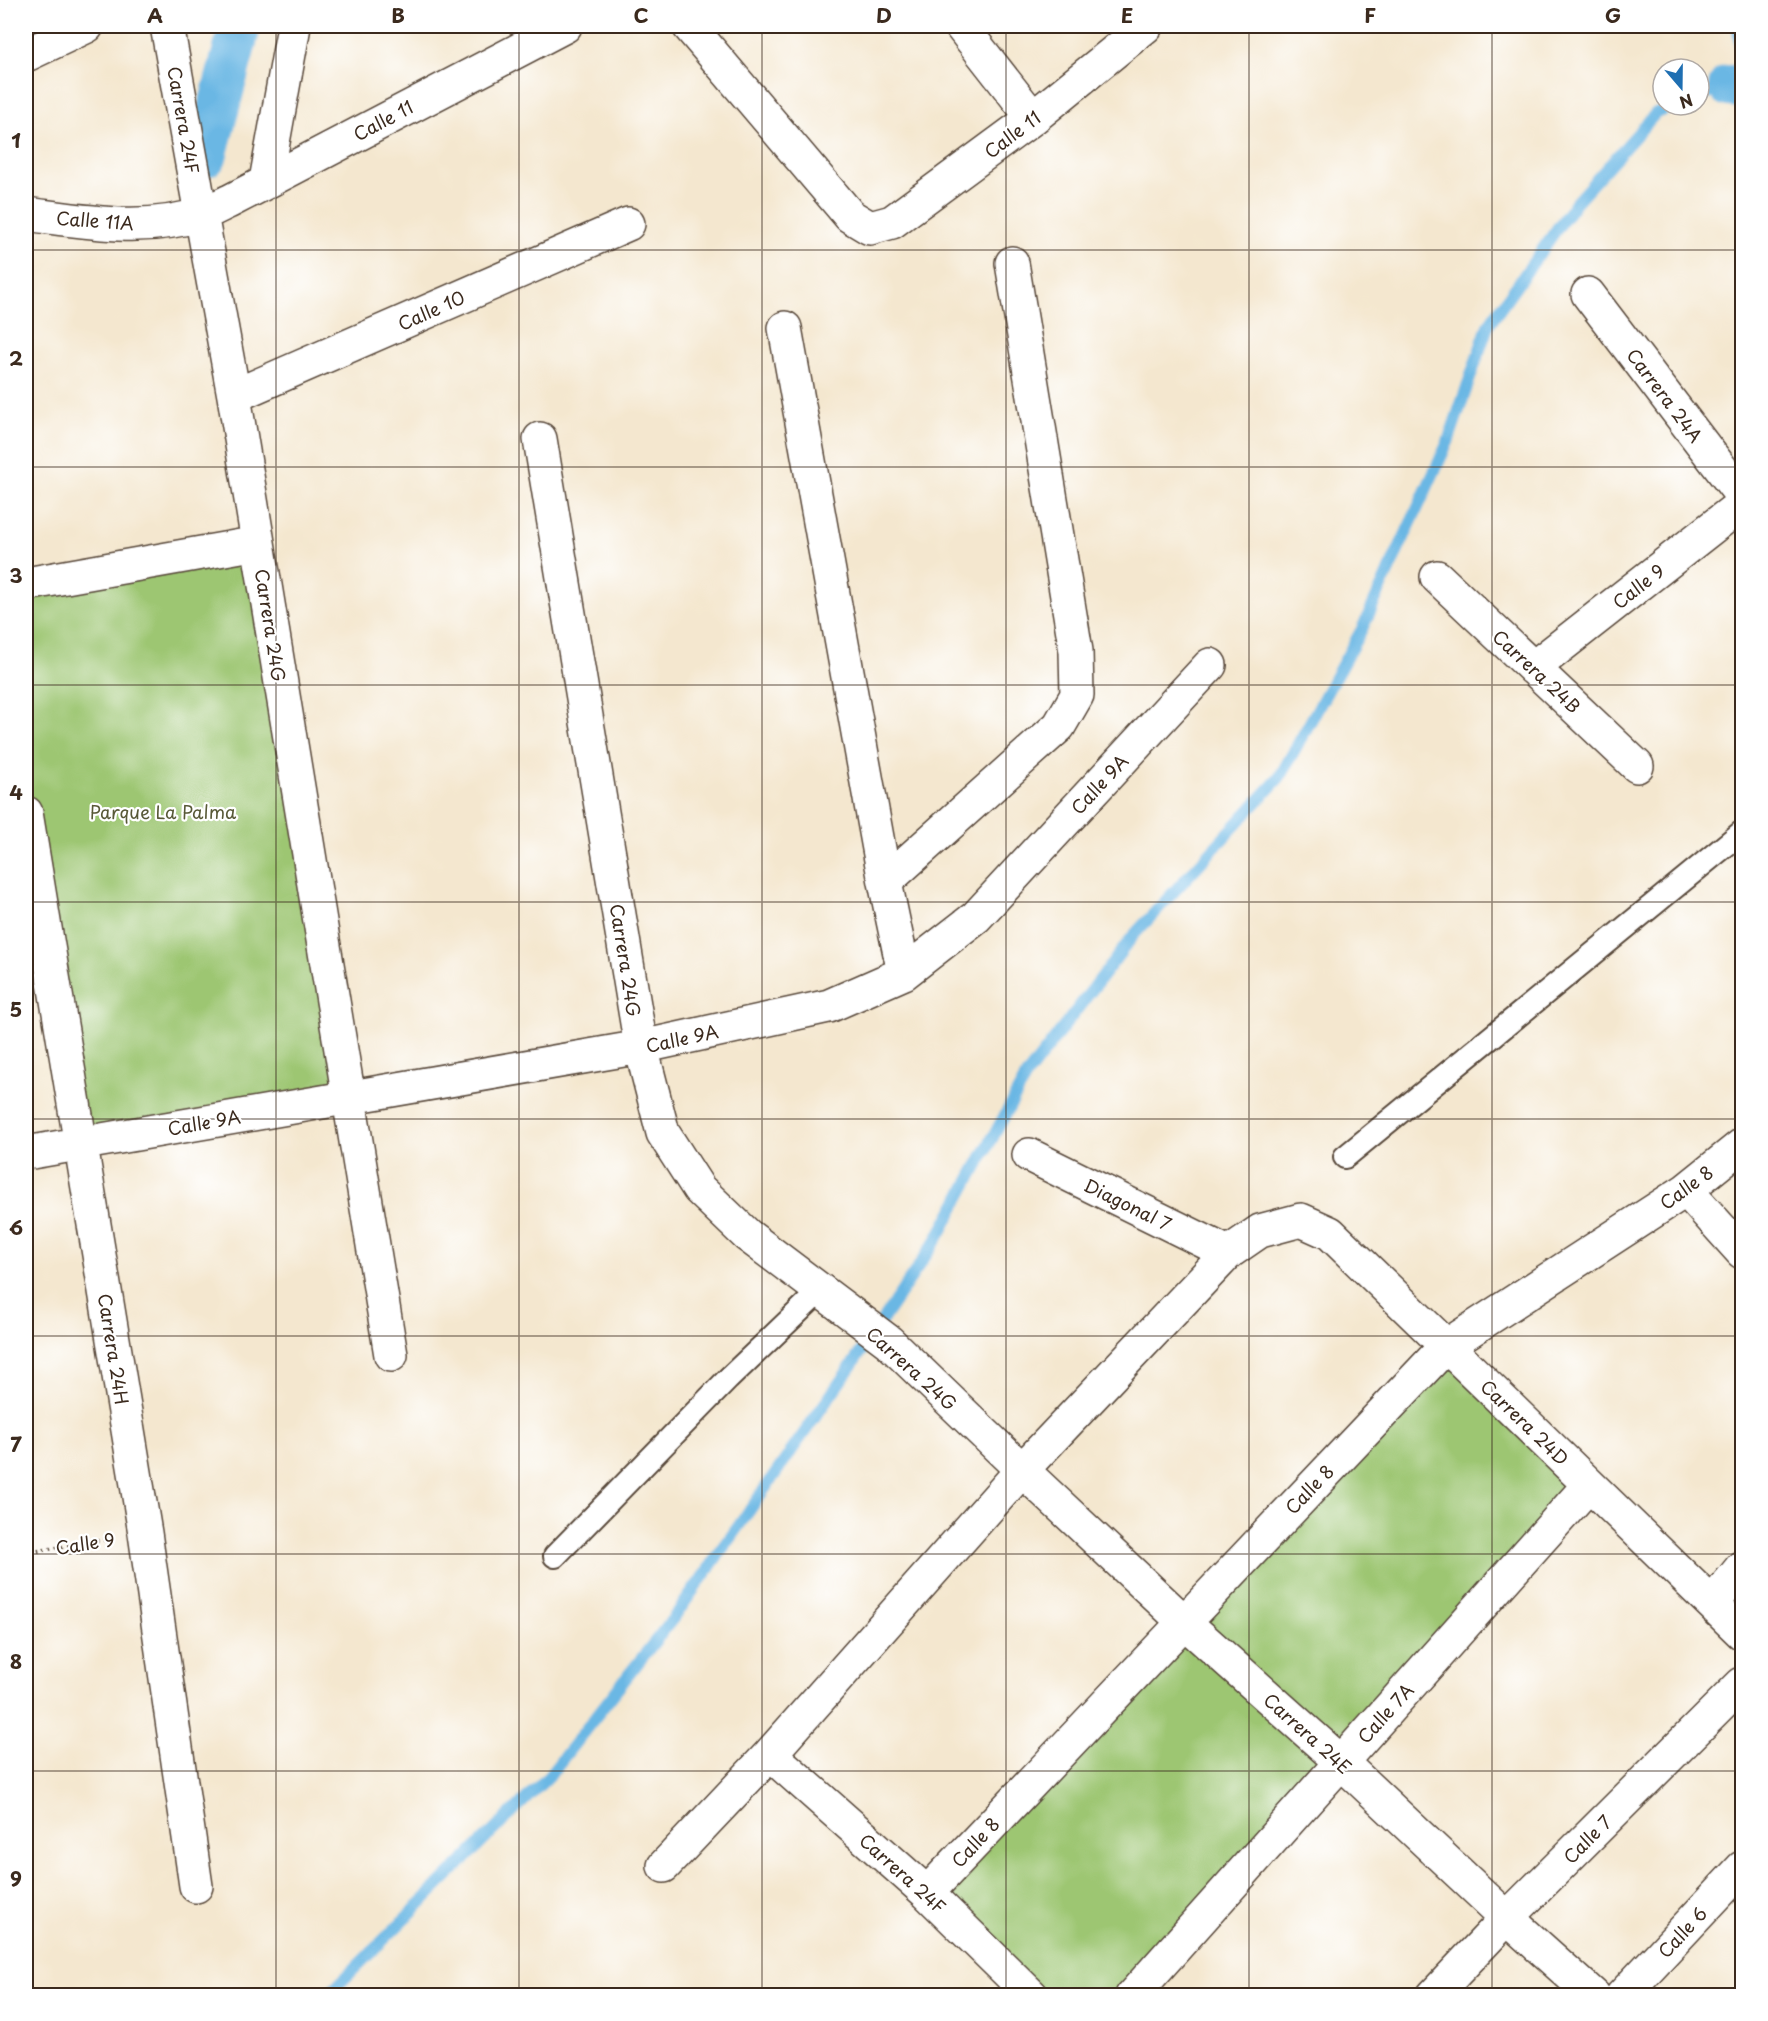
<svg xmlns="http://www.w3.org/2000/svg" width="1768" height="2021" viewBox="0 0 1768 2021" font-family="'Playpen Sans',sans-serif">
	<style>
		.green { fill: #9dc672; stroke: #6c7848; stroke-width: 1.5 }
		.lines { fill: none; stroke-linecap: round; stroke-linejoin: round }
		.stream { stroke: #6ab7e4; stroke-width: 12 }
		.canal { stroke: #6ab7e4; stroke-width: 42 }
		.service-casing { stroke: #574639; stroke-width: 26 }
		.minor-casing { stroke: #574639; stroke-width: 36 }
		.path { stroke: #574639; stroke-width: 4; stroke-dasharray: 1.5 4.5; stroke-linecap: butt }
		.service { stroke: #fff; stroke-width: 22 }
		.minor { stroke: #fff; stroke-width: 33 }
		.grid { fill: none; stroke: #3b2a1e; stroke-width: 1.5; stroke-opacity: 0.55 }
		.labels { text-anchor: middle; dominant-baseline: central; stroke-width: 4.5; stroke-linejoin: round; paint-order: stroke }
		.street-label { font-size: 18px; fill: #3b2a1e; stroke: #fff }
		.park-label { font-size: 18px; fill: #585937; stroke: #fff }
		.neatline { fill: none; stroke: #3b2a1e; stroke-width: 2 }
		.grid-label { font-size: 20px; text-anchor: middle; font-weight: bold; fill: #3b2a1e }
	</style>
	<rect width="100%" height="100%" fill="#fff"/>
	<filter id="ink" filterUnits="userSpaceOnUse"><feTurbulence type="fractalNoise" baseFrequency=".0167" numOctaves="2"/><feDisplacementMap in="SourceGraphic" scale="12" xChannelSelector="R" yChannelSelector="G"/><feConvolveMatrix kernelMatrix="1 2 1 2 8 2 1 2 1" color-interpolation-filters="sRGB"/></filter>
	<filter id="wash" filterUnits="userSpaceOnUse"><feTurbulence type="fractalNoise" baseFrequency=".008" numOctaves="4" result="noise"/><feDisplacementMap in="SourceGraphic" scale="24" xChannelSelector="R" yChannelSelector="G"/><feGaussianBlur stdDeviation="1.35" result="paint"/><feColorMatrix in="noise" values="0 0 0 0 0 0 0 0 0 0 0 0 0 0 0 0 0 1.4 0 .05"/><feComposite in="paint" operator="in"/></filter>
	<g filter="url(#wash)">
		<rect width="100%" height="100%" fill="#f4e7cf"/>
		<!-- green -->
		<path class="green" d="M 258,543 L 348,1097 L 81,1144 L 26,813 L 26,584 Z
			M 1446,1346 L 1589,1485 L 1132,1995 L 1032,1995 L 927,1893 Z"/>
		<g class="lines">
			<!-- stream -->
			<path class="stream" d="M 1699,97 L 1729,86 L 1742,61 L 1738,26
				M 327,1996 L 549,1776 L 678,1612 L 854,1362 L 937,1239 L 1027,1075 L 1133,936 L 1279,778 L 1362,629 L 1448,442 L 1488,326 L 1576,202 L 1656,113 L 1677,105"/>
			<!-- canal -->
			<path class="canal" d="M 1729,86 L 1742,87
				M 206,156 L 240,26"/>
		</g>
	</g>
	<g filter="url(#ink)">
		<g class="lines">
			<!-- service casing -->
			<g class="service-casing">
				<path id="service" d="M 1345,1157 L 1742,832
					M 555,1556 L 728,1379 L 820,1291"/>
			</g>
			<!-- minor casing -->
			<g class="minor-casing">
				<path id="minor" d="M 167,26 L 234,396 L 391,1355
					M 689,26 L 850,216 L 870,228 L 892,222 L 1033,118 L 1146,26
					M 961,26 L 1033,118
					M 26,55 L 87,26
					M 266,181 L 294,26
					M 26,214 C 83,221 144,233 201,214 C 211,211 221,205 230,201 L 565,26
					M 1588,294 L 1742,496
					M 785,328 L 885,882 L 904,973
					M 234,396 L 628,224
					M 540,439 L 641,1047 L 663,1133 L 699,1189 L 747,1235 L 889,1342 L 1022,1470 L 1183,1621 L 1341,1762 L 1507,1918 L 1594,1996
					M 1437,577 L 1637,766
					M 26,584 L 258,543
					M 1533,668 L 1742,504
					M 26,813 L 145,1533 L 196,1886
					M 885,882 L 1059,726 L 1077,695 L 1076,651 L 1012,263
					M 26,1153 L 641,1047 L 829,1006 L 904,973 L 976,917 L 1210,665
					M 1029,1155 L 1228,1253
					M 1686,1190 L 1742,1252
					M 1712,1604 L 1742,1567
					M 770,1754 L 927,1893 L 1032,1996
					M 664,1866 L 770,1754 L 1022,1470 L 1228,1253 L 1260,1231 L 1301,1220 L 1330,1233 L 1742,1633
					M 927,1893 L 1446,1346 L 1686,1190 L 1742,1145
					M 1132,1996 L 1589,1485
					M 1433,1996 L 1507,1918 L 1742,1684
					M 1622,1996 L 1742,1868"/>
			</g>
			<!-- path -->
			<path class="path" d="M 26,1553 L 108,1539"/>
			<!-- service -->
			<use href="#service" class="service"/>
			<!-- minor -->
			<use href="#minor" class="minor"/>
		</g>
	</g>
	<!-- grid -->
	<path class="grid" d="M 276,26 L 276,1996M 519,26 L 519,1996M 762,26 L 762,1996M 1006,26 L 1006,1996M 1249,26 L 1249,1996M 1492,26 L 1492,1996M 26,250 L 1742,250M 26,467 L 1742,467M 26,685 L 1742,685M 26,902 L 1742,902M 26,1119 L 1742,1119M 26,1336 L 1742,1336M 26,1554 L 1742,1554M 26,1771 L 1742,1771"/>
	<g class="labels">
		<!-- street labels -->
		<g class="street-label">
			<text transform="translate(184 120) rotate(80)">Carrera 24F</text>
			<text transform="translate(383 120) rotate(-28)">Calle 11</text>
			<text transform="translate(1012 134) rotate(-37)">Calle 11</text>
			<text transform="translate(95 220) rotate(4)">Calle 11A</text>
			<text transform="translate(431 310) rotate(-24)">Calle 10</text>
			<text transform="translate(1665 395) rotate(53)">Carrera 24A</text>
			<text transform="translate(1638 586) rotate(-38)">Calle 9</text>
			<text transform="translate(271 625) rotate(81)">Carrera 24G</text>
			<text transform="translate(1537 671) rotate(43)">Carrera 24B</text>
			<text transform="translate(1099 784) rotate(-47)">Calle 9A</text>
			<text transform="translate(626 960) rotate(81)">Carrera 24G</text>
			<text transform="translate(682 1038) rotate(-12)">Calle 9A</text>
			<text transform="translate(204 1122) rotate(-10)">Calle 9A</text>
			<text transform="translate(1686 1187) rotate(-36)">Calle 8</text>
			<text transform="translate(1128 1204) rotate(26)">Diagonal 7</text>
			<text transform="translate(114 1349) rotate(81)">Carrera 24H</text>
			<text transform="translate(912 1368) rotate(42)">Carrera 24G</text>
			<text transform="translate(1525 1422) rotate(44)">Carrera 24D</text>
			<text transform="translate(1309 1489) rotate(-46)">Calle 8</text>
			<text transform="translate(85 1543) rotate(-9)">Calle 9</text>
			<text transform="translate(1385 1713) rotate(-48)">Calle 7A</text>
			<text transform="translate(1308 1733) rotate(42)">Carrera 24E</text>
			<text transform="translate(1587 1839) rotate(-45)">Calle 7</text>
			<text transform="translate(975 1842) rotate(-47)">Calle 8</text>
			<text transform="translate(903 1873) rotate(42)">Carrera 24F</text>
			<text transform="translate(1682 1932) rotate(-47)">Calle 6</text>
		</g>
		<!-- park labels -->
		<g class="park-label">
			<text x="163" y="811">Parque La Palma</text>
		</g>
	</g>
	<!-- margin -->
	<rect width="1768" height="2021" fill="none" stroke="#fff" stroke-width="66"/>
	<!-- north arrow -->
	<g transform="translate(1681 87) rotate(160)"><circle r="28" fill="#ffffff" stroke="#b1aaa5" stroke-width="1.5"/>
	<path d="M0-4.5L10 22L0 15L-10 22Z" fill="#1f6fb2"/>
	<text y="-9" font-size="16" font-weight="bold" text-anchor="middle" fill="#3b2a1e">N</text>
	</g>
	<rect x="33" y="33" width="1702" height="1955" class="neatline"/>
	<g class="grid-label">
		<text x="155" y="23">A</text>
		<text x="398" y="23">B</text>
		<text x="641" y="23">C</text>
		<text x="884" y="23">D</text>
		<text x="1127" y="23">E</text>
		<text x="1370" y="23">F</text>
		<text x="1613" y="23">G</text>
		<text x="16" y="148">1</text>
		<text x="16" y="366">2</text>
		<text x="16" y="583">3</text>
		<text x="16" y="800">4</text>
		<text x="16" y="1017">5</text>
		<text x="16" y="1235">6</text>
		<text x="16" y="1452">7</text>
		<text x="16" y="1669">8</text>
		<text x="16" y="1886">9</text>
	</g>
</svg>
